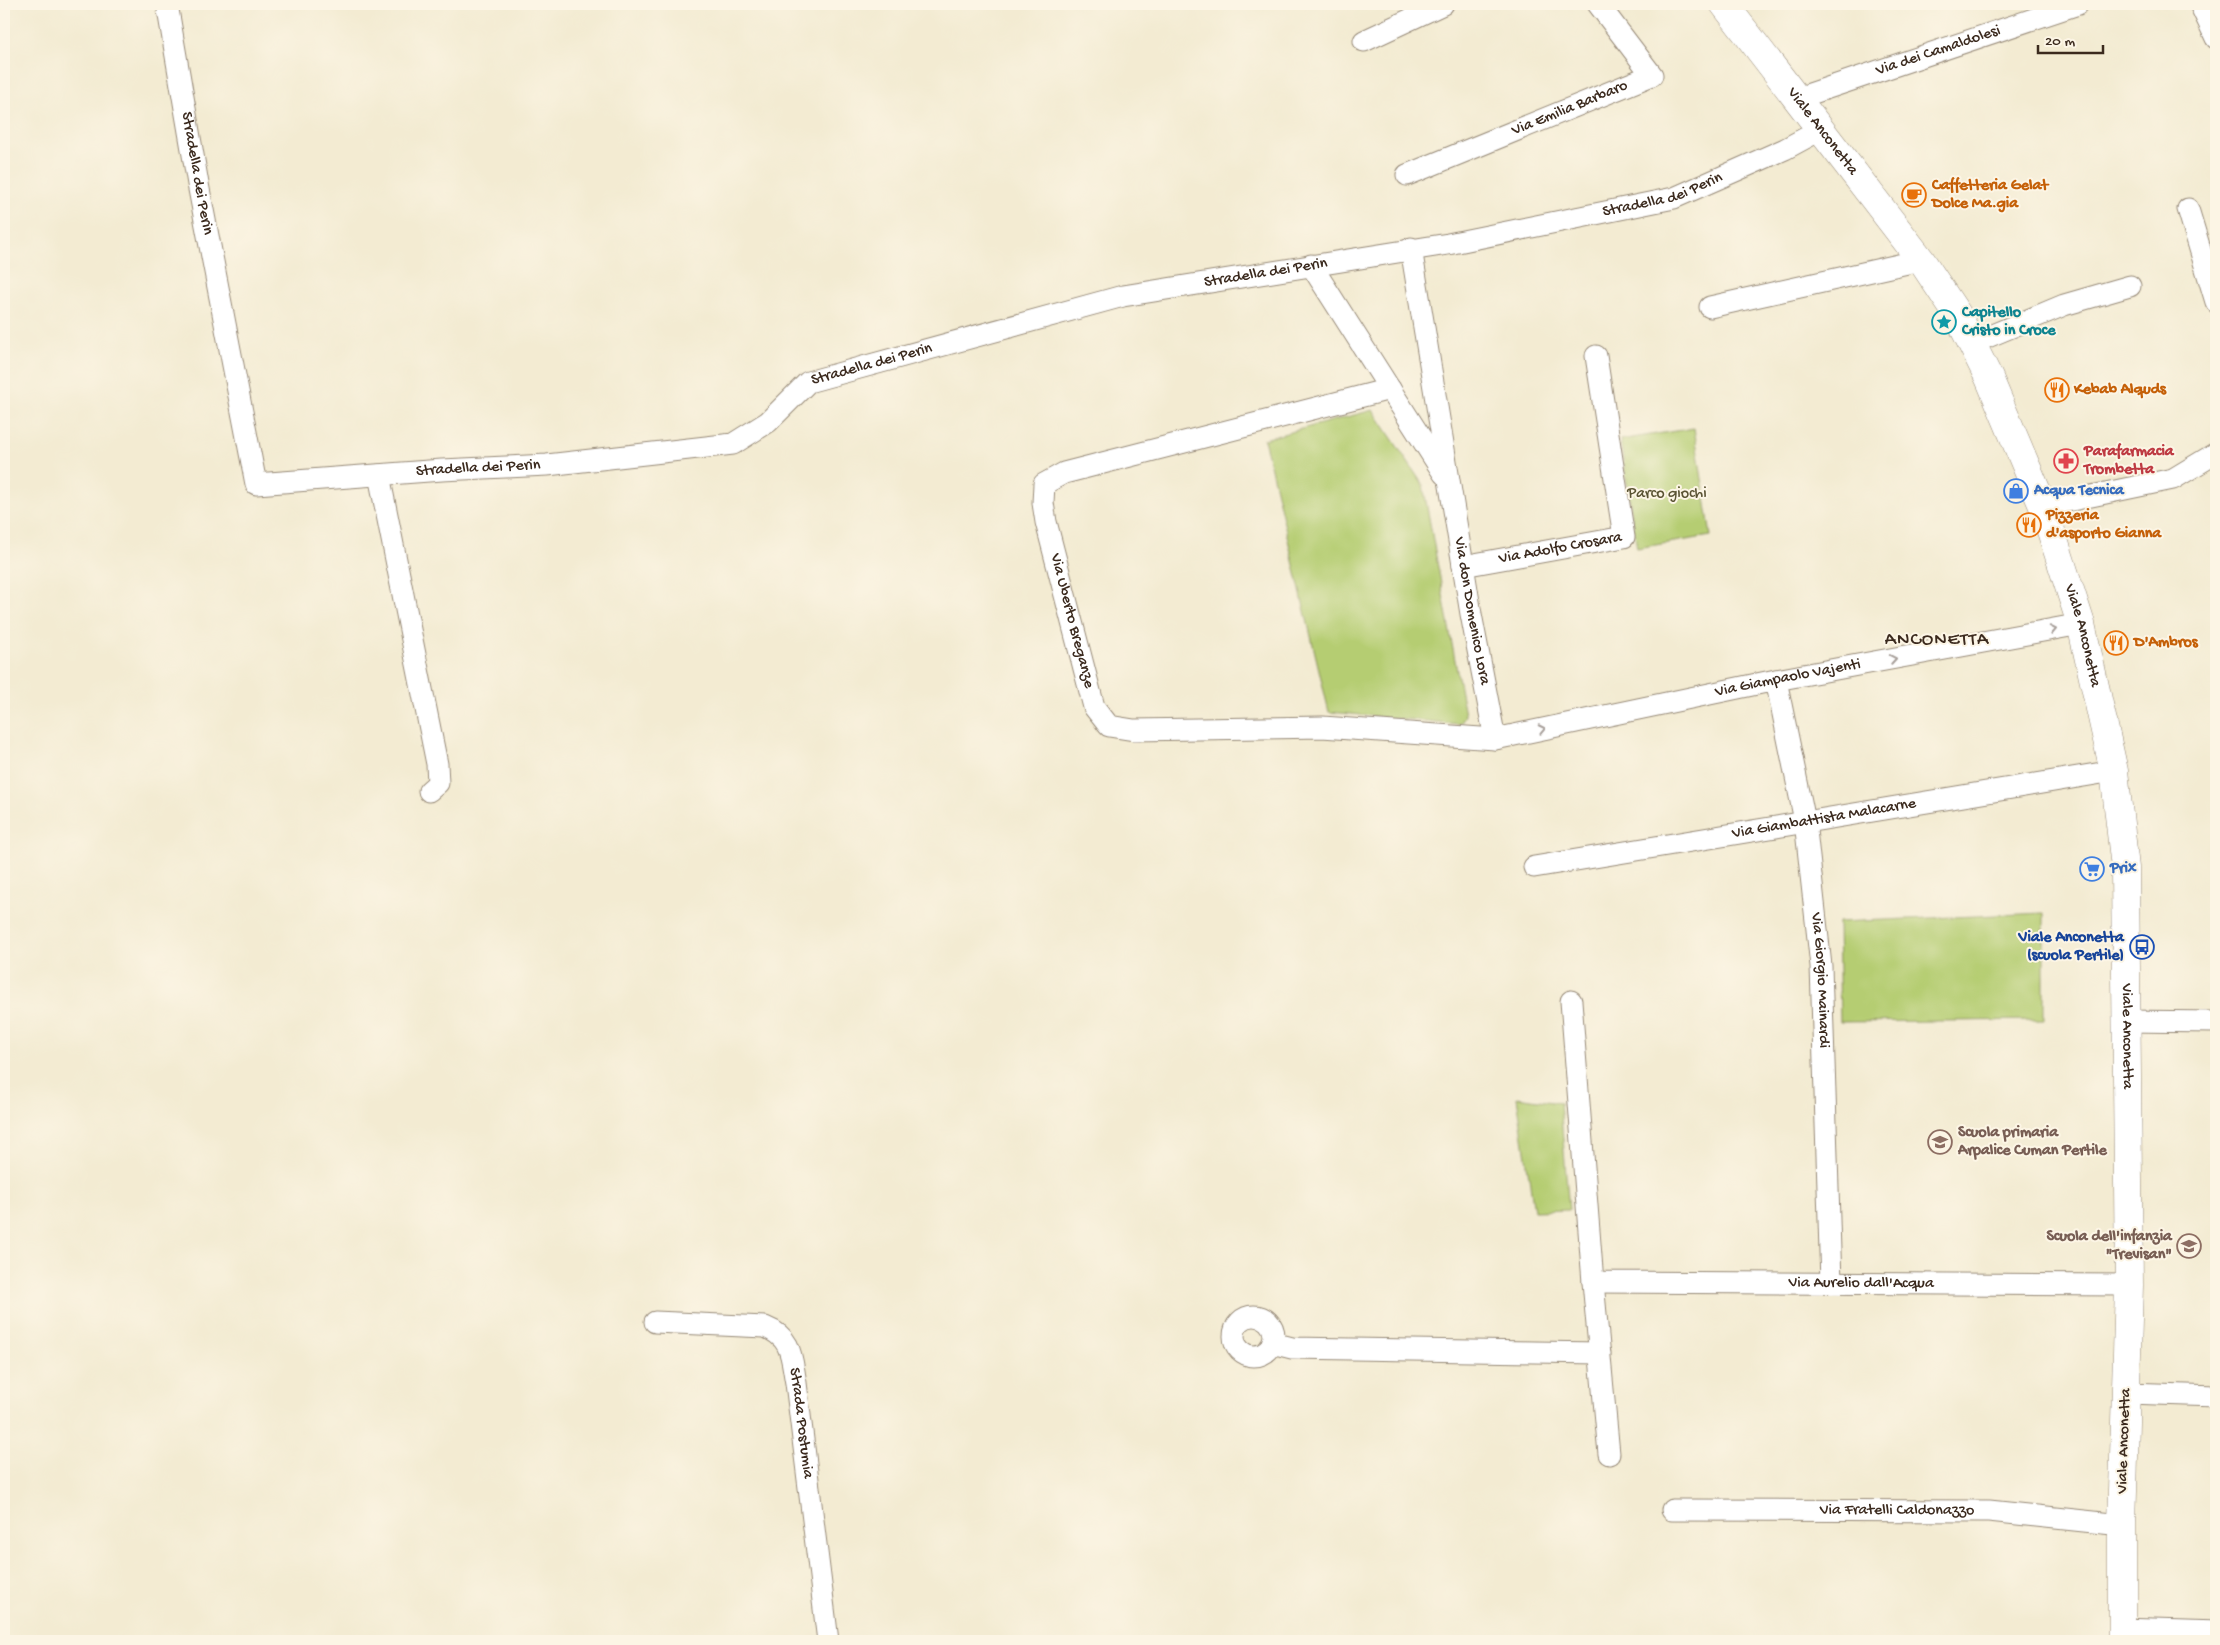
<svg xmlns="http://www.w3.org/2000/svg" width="2220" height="1645" viewBox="0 0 2220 1645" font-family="'Gochi Hand',sans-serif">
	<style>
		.green { fill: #b5cd72; stroke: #787c48 }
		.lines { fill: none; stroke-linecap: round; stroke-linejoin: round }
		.street-casing { stroke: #978a78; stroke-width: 23 }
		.primary-casing { stroke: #978a78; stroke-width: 29 }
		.street { stroke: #fff; stroke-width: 21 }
		.primary { stroke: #fff; stroke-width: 28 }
		.oneway { stroke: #a79f9a }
		.labels { text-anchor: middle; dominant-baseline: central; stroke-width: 4; stroke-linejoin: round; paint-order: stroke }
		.street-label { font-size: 16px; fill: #3b2a1e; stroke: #fcf5e5 }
		.food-label { font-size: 16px; font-weight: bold; fill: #c56008; stroke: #fcf5e5; text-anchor: start }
		.culture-label { font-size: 16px; font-weight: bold; fill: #0d838f; stroke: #fcf5e5; text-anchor: start }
		.health-label { font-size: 16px; font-weight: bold; fill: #be3a42; stroke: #fcf5e5; text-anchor: start }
		.shop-label { font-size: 16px; font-weight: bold; fill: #366cbe; stroke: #fcf5e5; text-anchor: start }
		.park-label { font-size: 16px; fill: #5a5333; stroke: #fcf5e5 }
		.transit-label { font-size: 16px; font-weight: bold; fill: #164399; stroke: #fcf5e5; text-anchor: end }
		.education-label { font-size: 16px; font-weight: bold; fill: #785e54; stroke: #fcf5e5; text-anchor: start }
		.quarter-label { font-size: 19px; letter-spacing: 1px; fill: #3b2a1e; stroke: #fcf5e5 }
	</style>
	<rect width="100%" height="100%" fill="#fcf5e5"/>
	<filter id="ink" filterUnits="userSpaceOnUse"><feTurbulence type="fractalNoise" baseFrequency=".02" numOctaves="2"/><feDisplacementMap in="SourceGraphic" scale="10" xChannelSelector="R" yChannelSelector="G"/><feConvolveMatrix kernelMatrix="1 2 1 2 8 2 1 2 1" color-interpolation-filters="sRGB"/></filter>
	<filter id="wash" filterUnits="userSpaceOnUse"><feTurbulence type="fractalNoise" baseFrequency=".0096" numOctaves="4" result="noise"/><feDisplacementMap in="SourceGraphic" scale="20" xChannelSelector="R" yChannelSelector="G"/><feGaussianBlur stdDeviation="1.12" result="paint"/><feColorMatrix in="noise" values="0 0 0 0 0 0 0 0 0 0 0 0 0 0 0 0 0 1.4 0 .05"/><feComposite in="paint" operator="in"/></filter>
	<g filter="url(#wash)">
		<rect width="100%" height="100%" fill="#f3ebd2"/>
		<!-- green -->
		<path class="green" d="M 1373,410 L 1423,485 L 1465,715 L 1461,723 L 1458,724 L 1329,712 L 1264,439 Z
			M 1694,428 L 1711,536 L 1637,548 L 1620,440 Z
			M 2044,913 L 2044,1020 L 1840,1022 L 1838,922 Z
			M 1517,1097 L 1560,1103 L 1569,1210 L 1534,1211 Z"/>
	</g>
	<g filter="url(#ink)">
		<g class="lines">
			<!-- street casing -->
			<g class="street-casing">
				<g id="street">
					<path id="s1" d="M 167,4 L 198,184 L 256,484 L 442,470 L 547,465 L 733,444 L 768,422 L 808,382 L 1123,296 L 1448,244 L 1674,198 L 1785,149 L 1822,129"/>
					<path d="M 2200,4 L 2216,38"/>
					<path d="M 1364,41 L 1443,4"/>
					<path id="s2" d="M 1798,98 L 2078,4"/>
					<path id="s3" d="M 1407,175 L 1652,75 L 1598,4"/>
					<path d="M 2188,209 L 2216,302"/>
					<path id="s4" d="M 1411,248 L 1471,614 L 1495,739"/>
					<path d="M 1311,265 L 1444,474"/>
					<path d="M 1710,307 L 1921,260"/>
					<path d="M 1973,343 L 2064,305 L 2130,286"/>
					<path id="s5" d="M 1390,389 L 1064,473 L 1044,484 L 1043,503 L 1046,522 L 1094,707 L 1109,726 L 1134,730 L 1322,727 L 1495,739 L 1776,680 L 2081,624"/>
					<path d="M 379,475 L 437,764 L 438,783 L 429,791"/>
					<path d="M 2043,506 L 2173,479 L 2216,453"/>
					<path id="s6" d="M 1463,566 L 1624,537 L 1596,356"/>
					<path id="s7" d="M 1776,680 L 1805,821 L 1821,966 L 1831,1283"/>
					<path id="s8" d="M 1534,867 L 2114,771"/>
					<path id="s9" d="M 1571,1001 L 1593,1282 L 2129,1285"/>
					<path d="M 2126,1021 L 2216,1022"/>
					<path d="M 1593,1282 L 1609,1454"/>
					<circle cx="1254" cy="1336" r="20"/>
					<path id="s10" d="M 655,1322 L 765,1327 C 793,1338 791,1357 796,1383 L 828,1641"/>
					<path d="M 1272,1343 L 1292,1348 L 1600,1353"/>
					<path d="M 2127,1393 L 2216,1396"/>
					<path id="s11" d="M 1672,1510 L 1989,1511 L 2122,1525"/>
					<path d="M 2122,1629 L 2216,1632"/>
				</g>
			</g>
			<!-- primary casing -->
			<g class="primary-casing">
				<g id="primary">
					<path id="s12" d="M 1724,4 L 1921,260 L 1957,314 L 1989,378 L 2043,506 L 2081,624 L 2114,771 L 2125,868 L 2129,1285 L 2122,1525 L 2122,1641"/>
				</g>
			</g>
			<!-- street -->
			<use href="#street" class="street"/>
			<!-- primary -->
			<use href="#primary" class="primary"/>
		</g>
		<!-- one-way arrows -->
		<defs><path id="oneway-chevron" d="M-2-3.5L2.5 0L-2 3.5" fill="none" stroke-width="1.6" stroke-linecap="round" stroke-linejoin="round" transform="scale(1.25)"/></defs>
		<g class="oneway">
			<use href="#oneway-chevron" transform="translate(2053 630) rotate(-11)"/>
			<use href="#oneway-chevron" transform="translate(1893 659) rotate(-10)"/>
			<use href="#oneway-chevron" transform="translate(1542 729) rotate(-12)"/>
		</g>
	</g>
	<!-- icons -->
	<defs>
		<g id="cafe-ring" transform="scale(1.25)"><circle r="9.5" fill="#fcf5e5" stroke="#e8710a" stroke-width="1.5"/><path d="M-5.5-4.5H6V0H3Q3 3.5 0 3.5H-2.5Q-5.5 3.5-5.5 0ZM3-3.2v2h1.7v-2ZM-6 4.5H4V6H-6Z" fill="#e8710a"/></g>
		<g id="sight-ring" transform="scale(1.25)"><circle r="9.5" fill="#fcf5e5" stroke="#0f9aa8" stroke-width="1.5"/><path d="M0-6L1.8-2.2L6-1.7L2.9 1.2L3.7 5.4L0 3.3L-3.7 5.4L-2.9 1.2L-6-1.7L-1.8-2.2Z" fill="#0f9aa8"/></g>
		<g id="restaurant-ring" transform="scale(1.25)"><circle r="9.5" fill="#fcf5e5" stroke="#e8710a" stroke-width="1.5"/><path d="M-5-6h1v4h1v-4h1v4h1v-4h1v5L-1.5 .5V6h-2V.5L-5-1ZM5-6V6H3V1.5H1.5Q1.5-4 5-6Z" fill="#e8710a"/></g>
		<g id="pharmacy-ring" transform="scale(1.25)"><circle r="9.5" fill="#fcf5e5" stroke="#e0444e" stroke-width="1.5"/><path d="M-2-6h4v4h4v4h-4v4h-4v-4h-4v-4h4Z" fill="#e0444e"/></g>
		<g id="shop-ring" transform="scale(1.25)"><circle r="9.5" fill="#fcf5e5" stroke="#3f7fe0" stroke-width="1.5"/><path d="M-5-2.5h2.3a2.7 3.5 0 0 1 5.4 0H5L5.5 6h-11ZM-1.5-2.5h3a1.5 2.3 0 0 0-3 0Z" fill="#3f7fe0"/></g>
		<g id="supermarket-ring" transform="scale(1.25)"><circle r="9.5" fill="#fcf5e5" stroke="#3f7fe0" stroke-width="1.5"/><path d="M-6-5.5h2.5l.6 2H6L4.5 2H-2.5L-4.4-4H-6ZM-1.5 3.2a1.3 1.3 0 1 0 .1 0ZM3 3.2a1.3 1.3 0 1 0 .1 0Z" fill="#3f7fe0"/></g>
		<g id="bus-ring" transform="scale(1.25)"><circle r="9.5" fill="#fcf5e5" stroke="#1a4fb4" stroke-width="1.5"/><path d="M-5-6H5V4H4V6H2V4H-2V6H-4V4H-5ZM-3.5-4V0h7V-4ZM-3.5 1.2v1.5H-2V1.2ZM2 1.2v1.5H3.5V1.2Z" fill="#1a4fb4"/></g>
		<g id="school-ring" transform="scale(1.25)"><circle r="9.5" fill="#fcf5e5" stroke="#8d6e63" stroke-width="1.5"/><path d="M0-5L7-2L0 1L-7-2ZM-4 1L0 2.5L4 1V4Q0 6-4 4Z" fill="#8d6e63"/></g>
	</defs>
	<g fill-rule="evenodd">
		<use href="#cafe-ring" x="1914" y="195"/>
		<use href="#sight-ring" x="1944" y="322"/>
		<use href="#restaurant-ring" x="2057" y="390"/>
		<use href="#pharmacy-ring" x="2066" y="461"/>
		<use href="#shop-ring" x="2016" y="491"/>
		<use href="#restaurant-ring" x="2029" y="525"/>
		<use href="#restaurant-ring" x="2116" y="643"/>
		<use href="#supermarket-ring" x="2092" y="869"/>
		<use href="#bus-ring" x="2142" y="947"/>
		<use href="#school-ring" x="1940" y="1142"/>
		<use href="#school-ring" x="2189" y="1246"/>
	</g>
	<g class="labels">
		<!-- street labels -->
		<g class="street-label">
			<text stroke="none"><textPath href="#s2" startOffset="148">Via dei Camaldolesi</textPath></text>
			<text stroke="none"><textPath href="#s3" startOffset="176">Via Emilia Barbaro</textPath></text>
			<text stroke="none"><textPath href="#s12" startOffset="161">Viale Anconetta</textPath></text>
			<text stroke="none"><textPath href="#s1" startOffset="172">Stradella dei Perin</textPath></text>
			<text stroke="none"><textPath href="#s1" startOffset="1941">Stradella dei Perin</textPath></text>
			<text stroke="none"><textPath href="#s1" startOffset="1536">Stradella dei Perin</textPath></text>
			<text stroke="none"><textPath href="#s1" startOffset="1131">Stradella dei Perin</textPath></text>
			<text stroke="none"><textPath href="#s1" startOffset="711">Stradella dei Perin</textPath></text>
			<text stroke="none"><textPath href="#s6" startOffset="99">Via Adolfo Crosara</textPath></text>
			<text stroke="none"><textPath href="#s4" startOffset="368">Via don Domenico Lora</textPath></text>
			<text stroke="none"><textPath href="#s5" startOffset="500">Via Uberto Breganze</textPath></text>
			<text stroke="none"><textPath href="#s12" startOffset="734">Viale Anconetta</textPath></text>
			<text stroke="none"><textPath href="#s5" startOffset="1299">Via Giampaolo Vajenti</textPath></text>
			<text stroke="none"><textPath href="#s8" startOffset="294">Via Giambattista Malacarne</textPath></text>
			<text stroke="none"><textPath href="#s7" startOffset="304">Via Giorgio Mainardi</textPath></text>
			<text stroke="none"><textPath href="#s12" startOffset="1139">Viale Anconetta</textPath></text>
			<text stroke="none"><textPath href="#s9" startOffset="550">Via Aurelio dall'Acqua</textPath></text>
			<text stroke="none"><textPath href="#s10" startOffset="219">Strada Postumia</textPath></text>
			<text transform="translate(2125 1441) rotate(-88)">Viale Anconetta</text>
			<text stroke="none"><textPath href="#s11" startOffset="225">Via Fratelli Caldonazzo</textPath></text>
		</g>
		<!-- food labels -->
		<g class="food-label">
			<text x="1932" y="186">Caffetteria Gelat<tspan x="1932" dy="18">Dolce Ma.gia</tspan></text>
			<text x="2074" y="390">Kebab Alquds</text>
			<text x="2046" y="516">Pizzeria<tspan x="2046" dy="18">d'asporto Gianna</tspan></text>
			<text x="2134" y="643">D'Ambros</text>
		</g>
		<!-- culture labels -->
		<g class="culture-label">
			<text x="1962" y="313">Capitello<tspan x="1962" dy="18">Cristo in Croce</tspan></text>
		</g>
		<!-- health labels -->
		<g class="health-label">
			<text x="2084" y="452">Parafarmacia<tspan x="2084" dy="18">Trombetta</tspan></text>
		</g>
		<!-- shop labels -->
		<g class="shop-label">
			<text x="2034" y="491">Acqua Tecnica</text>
			<text x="2110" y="869">Prix</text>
		</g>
		<!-- park labels -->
		<g class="park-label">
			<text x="1667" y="494">Parco giochi</text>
		</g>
		<!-- transit labels -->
		<g class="transit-label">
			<text x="2124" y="938">Viale Anconetta<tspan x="2124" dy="18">(scuola Pertile)</tspan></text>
		</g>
		<!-- education labels -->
		<g class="education-label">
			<text x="1958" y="1133">Scuola primaria<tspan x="1958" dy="18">Arpalice Cuman Pertile</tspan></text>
			<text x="2172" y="1237" text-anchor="end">Scuola dell'infanzia<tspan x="2172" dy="18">"Trevisan"</tspan></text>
		</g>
		<!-- quarter labels -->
		<g class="quarter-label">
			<text x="1937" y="640">ANCONETTA</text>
		</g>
	</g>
	<!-- margin -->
	<rect width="2220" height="1645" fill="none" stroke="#fcf5e5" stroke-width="20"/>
	<!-- scale -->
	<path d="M2038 45v8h65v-8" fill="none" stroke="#3b2a1e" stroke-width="2.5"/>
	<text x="2045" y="45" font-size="15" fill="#3b2a1e" stroke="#fcf5e5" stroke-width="4" paint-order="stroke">20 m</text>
</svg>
